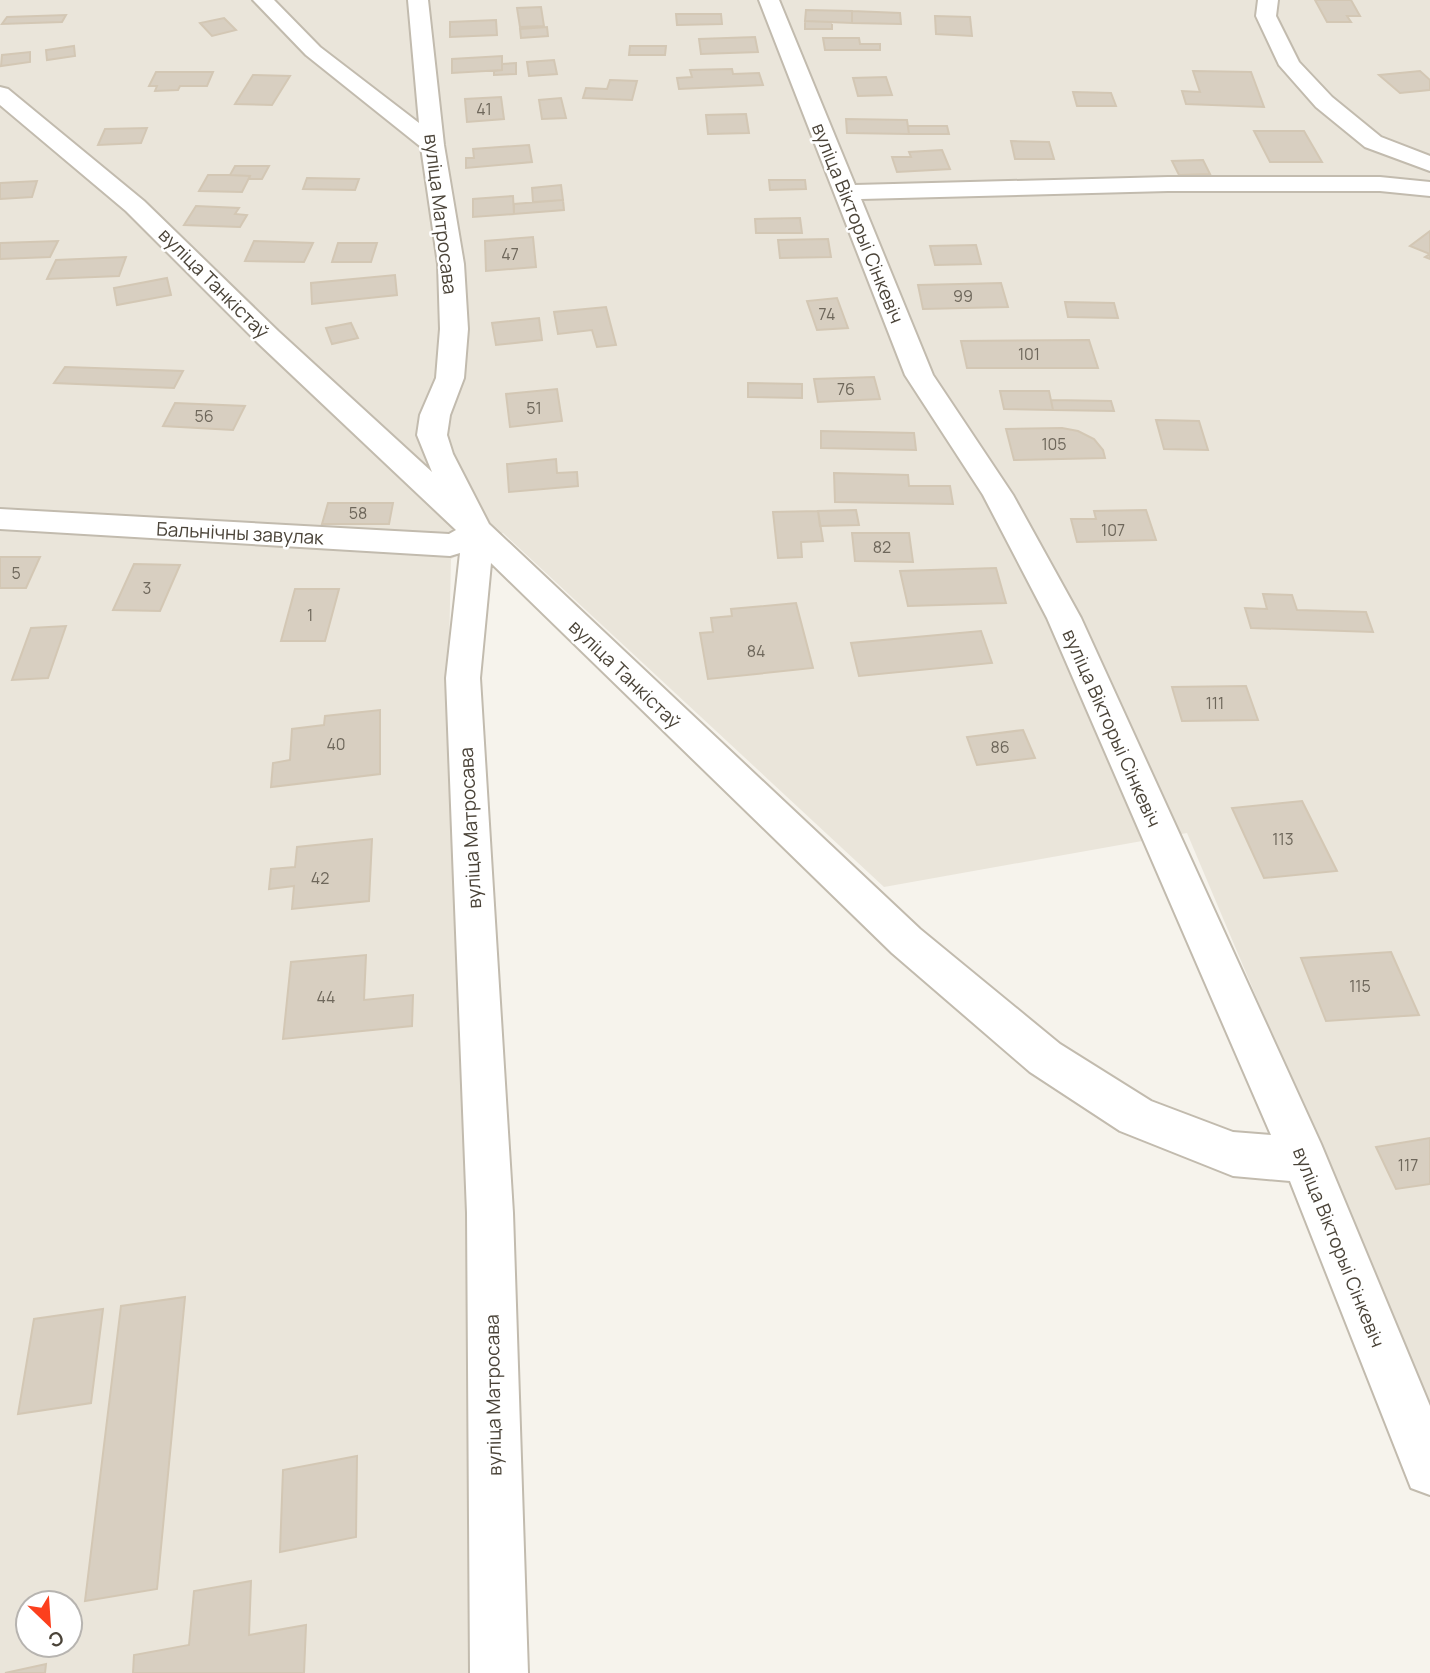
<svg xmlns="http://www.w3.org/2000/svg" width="1430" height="1673" viewBox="0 0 1430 1673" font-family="Manrope,sans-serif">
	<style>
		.residential { fill: #eae5da; fill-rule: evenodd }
		.building { fill: #d8cfc1; stroke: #d3c7b4; stroke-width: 2 }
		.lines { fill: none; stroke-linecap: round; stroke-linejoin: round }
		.minor-casing { stroke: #c2bbae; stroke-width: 4 }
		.minor { fill: #fff; fill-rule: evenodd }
		.labels { text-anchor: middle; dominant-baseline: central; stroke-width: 5; stroke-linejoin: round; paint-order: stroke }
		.number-label { font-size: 16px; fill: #6e675b }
		.street-label { font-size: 19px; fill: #4b4439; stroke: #fff }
	</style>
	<rect width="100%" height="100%" fill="#f6f3ec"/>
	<!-- residential -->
	<path class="residential" d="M 0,0 L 1430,0 L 1430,1408 L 1187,833 L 884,887 L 503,533 L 451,559 L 447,737 L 470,1193 L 474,1673 L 0,1673 ZM 28,1603 L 70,1603 L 70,1645 L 28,1645 Z"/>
	<!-- building -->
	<path class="building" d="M 1315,0 L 1351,0 L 1360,16 L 1347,16 L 1351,22 L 1327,22 Z
		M 541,7 L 544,26 L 520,27 L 517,8 Z
		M 806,10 L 852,11 L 852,23 L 805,21 Z
		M 852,11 L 900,13 L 901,24 L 852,23 Z
		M 676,14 L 721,14 L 722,24 L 677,25 Z
		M 66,15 L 62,22 L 2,24 L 7,17 Z
		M 935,16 L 970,17 L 972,36 L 936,34 Z
		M 224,18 L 236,30 L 212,36 L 200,23 Z
		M 496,20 L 497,35 L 450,37 L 450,22 Z
		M 805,21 L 832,22 L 832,29 L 805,29 Z
		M 547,27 L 548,36 L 521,38 L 520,29 Z
		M 755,37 L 758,52 L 701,54 L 699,39 Z
		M 823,38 L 859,38 L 860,44 L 880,44 L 880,50 L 825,50 Z
		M 74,46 L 75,56 L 47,60 L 46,50 Z
		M 630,46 L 666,46 L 665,55 L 629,55 Z
		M 30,52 L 30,62 L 1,66 L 2,55 Z
		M 502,56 L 502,70 L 452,73 L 452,59 Z
		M 554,60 L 557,74 L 529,76 L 527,62 Z
		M 516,63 L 516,74 L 494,75 L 494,71 L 502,70 L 502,64 Z
		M 732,69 L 733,74 L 759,73 L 763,85 L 679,89 L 677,78 L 692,77 L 690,70 Z
		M 1193,71 L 1251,72 L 1264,107 L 1186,104 L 1182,91 L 1200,92 Z
		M 1420,71 L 1430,80 L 1430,90 L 1400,93 L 1379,75 Z
		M 156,72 L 213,72 L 207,86 L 180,86 L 178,90 L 155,91 L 157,86 L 149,86 Z
		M 253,75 L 290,76 L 272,105 L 235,104 Z
		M 886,77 L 892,95 L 858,96 L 853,78 Z
		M 610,80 L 637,81 L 632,100 L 583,98 L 586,88 L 607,89 Z
		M 1073,92 L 1111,93 L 1116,106 L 1077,106 Z
		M 501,97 L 504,119 L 467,122 L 465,99 Z
		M 561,98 L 566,118 L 542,119 L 539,100 Z
		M 746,114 L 749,133 L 708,134 L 706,115 Z
		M 846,119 L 907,120 L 909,134 L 847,133 Z
		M 908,126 L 947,126 L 949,134 L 909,134 Z
		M 147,128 L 141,143 L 98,145 L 105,129 Z
		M 1254,131 L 1304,131 L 1322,162 L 1270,162 Z
		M 1011,141 L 1049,142 L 1054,159 L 1015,159 Z
		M 529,145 L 532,162 L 466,168 L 466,158 L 474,158 L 473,149 Z
		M 942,150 L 950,169 L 897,172 L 892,157 L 911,157 L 909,152 Z
		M 1203,160 L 1210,174 L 1179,175 L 1172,161 Z
		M 235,166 L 269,166 L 262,179 L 249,179 L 250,176 L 230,175 Z
		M 208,175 L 230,175 L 250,176 L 242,192 L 199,191 Z
		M 307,178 L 359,179 L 355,190 L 303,189 Z
		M 769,180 L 805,180 L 806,189 L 770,190 Z
		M 37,181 L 32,197 L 0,199 L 0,183 Z
		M 561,185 L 563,200 L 533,202 L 532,188 Z
		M 513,196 L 514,214 L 473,217 L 473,199 Z
		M 563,200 L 564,210 L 514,214 L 514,204 Z
		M 196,206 L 239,208 L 235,214 L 247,215 L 240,227 L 184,225 Z
		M 800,218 L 802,233 L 756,233 L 755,219 Z
		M 1430,231 L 1430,259 L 1425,257 L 1430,254 L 1410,246 Z
		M 533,237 L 536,267 L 486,271 L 485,241 Z
		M 828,239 L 831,257 L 780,258 L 778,240 Z
		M 58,241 L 50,257 L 0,259 L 0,243 Z
		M 254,241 L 313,243 L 304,262 L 245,261 Z
		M 338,243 L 377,243 L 371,262 L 332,262 Z
		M 976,245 L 981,264 L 935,265 L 930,246 Z
		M 126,257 L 119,276 L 47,279 L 56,260 Z
		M 395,275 L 397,295 L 312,304 L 311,283 Z
		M 167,278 L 171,295 L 117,305 L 114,288 Z
		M 1001,283 L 1008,307 L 923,309 L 918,285 Z
		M 837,298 L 848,328 L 817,330 L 807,301 Z
		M 1065,302 L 1114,303 L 1118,318 L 1068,317 Z
		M 606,307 L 616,345 L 597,347 L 592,330 L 558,334 L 554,312 Z
		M 539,318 L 542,340 L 496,345 L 492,323 Z
		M 351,323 L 358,338 L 332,344 L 326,328 Z
		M 1089,340 L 1098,368 L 967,368 L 961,341 Z
		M 65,367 L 183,371 L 174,388 L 54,383 Z
		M 874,377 L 880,399 L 818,402 L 814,379 Z
		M 748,383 L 802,384 L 802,398 L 748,397 Z
		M 557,389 L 562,421 L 510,427 L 506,394 Z
		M 1000,391 L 1049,391 L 1053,410 L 1004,409 Z
		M 1051,400 L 1111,401 L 1114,411 L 1053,410 Z
		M 175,403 L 245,406 L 233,430 L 163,426 Z
		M 1156,420 L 1199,421 L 1208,450 L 1164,449 Z
		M 1062,428 L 1078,431 L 1094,439 L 1103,450 L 1105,458 L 1014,460 L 1006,429 Z
		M 821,431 L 914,433 L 916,450 L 821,448 Z
		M 556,459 L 557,473 L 577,472 L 578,486 L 509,492 L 507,464 Z
		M 834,473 L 908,475 L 909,486 L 950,486 L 953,504 L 835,502 Z
		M 328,503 L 393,503 L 389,524 L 322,524 Z
		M 856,510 L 859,525 L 820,526 L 818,511 Z
		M 1146,510 L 1156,540 L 1077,542 L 1071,519 L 1096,519 L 1094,511 Z
		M 818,511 L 823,541 L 801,542 L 802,557 L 778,558 L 773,512 Z
		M 852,533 L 909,533 L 913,562 L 855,561 Z
		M 0,557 L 40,557 L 26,588 L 0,588 Z
		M 134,564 L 180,565 L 160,611 L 113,610 Z
		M 996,568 L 1006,603 L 908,606 L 900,571 Z
		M 295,589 L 339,589 L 325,641 L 281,641 Z
		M 1263,594 L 1292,595 L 1297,610 L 1366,612 L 1373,632 L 1251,628 L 1245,608 L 1267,609 Z
		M 796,603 L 813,668 L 708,679 L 700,633 L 713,632 L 711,618 L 732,616 L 731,609 Z
		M 66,626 L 48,678 L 12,680 L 31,628 Z
		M 981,631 L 992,663 L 859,676 L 851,643 Z
		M 1246,686 L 1258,720 L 1182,721 L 1172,687 Z
		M 380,710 L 380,774 L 271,787 L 273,763 L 290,760 L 292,729 L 324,725 L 325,716 Z
		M 1023,730 L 1035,758 L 977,765 L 967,737 Z
		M 1302,801 L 1337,871 L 1264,878 L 1232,808 Z
		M 372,839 L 369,901 L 292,909 L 294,886 L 269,889 L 271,869 L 295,867 L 297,847 Z
		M 1391,952 L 1419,1015 L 1326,1021 L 1301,958 Z
		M 366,955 L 364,1000 L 413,995 L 412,1026 L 283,1039 L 291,962 Z
		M 1430,1138 L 1430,1184 L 1396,1189 L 1376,1147 Z
		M 185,1297 L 157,1589 L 85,1601 L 121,1306 Z
		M 103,1309 L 91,1403 L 18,1414 L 34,1319 Z
		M 357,1456 L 356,1537 L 280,1552 L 283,1470 Z
		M 251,1581 L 249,1635 L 306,1625 L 304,1673 L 133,1673 L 134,1655 L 189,1645 L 194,1591 Z
		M 46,1664 L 45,1673 L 5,1673 Z"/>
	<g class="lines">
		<!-- minor casing -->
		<g class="minor-casing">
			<path id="minor" d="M 253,0 L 274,0 L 320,47 L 419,123 L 408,0 L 428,0 L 444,145 L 464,264 L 468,329 L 464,378 L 450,415 L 447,435 L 453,454 L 489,524 L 920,929 L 1060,1044 L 1151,1101 L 1233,1132 L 1271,1135 L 1047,618 L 983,495 L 905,375 L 759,0 L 779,0 L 855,185 L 1168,177 L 1380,177 L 1430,182 L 1430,196 L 1380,191 L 1168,191 L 861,199 L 933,375 L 1013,495 L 1081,618 L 1321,1144 L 1430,1406 L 1430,1495 L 1411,1488 L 1290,1181 L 1233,1176 L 1120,1131 L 1030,1072 L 892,953 L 491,563 L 480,678 L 513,1213 L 528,1673 L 470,1673 L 467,1213 L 446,678 L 460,553 L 450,556 L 0,529 L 0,509 L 449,534 L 456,530 L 258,343 L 126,211 L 0,105 L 0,87 L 8,89 L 144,201 L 278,331 L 432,472 L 417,435 L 420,415 L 436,378 L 440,329 L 438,264 L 421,147 L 306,55 Z
				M 1258,0 L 1278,0 L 1276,16 L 1299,62 L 1332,97 L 1381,137 L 1430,156 L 1430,171 L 1365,147 L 1316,107 L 1279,65 L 1256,16 Z"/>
		</g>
		<!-- minor -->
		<use href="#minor" class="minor"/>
	</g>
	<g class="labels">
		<!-- number labels -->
		<g class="number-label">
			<text x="484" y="109">41</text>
			<text x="510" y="254">47</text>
			<text x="963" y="296">99</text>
			<text x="827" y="314">74</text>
			<text x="1029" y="354">101</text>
			<text x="846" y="389">76</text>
			<text x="534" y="408">51</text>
			<text x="204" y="416">56</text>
			<text x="1054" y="444">105</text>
			<text x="358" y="513">58</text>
			<text x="1113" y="530">107</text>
			<text x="882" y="547">82</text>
			<text x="16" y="573">5</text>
			<text x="147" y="588">3</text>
			<text x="310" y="615">1</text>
			<text x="756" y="651">84</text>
			<text x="1215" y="703">111</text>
			<text x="336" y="744">40</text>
			<text x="1000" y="747">86</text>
			<text x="1283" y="839">113</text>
			<text x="320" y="878">42</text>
			<text x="1360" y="986">115</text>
			<text x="326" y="997">44</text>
			<text x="1408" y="1165">117</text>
		</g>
		<!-- street labels -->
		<g class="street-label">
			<text transform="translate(441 214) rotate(83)">вуліца Матросава</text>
			<text transform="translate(858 223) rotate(68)">вуліца Вікторыі Сінкевіч</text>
			<text transform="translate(214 283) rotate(45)">вуліца Танкістаў</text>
			<text transform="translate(240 533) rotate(3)">Бальнічны завулак</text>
			<text transform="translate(625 674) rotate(44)">вуліца Танкістаў</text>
			<text transform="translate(1112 728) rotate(66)">вуліца Вікторыі Сінкевіч</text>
			<text transform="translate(470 828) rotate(-93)">вуліца Матросава</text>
			<text transform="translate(1339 1247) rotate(68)">вуліца Вікторыі Сінкевіч</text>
			<text transform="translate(493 1395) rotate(-91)">вуліца Матросава</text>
		</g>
	</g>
	<!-- north arrow -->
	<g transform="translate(49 1624) rotate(155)"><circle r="33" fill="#ffffff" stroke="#b7b4b0" stroke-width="2"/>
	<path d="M0-5L12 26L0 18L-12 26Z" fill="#fc3f1d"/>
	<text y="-10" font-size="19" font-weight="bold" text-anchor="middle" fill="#4b4439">С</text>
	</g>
</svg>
